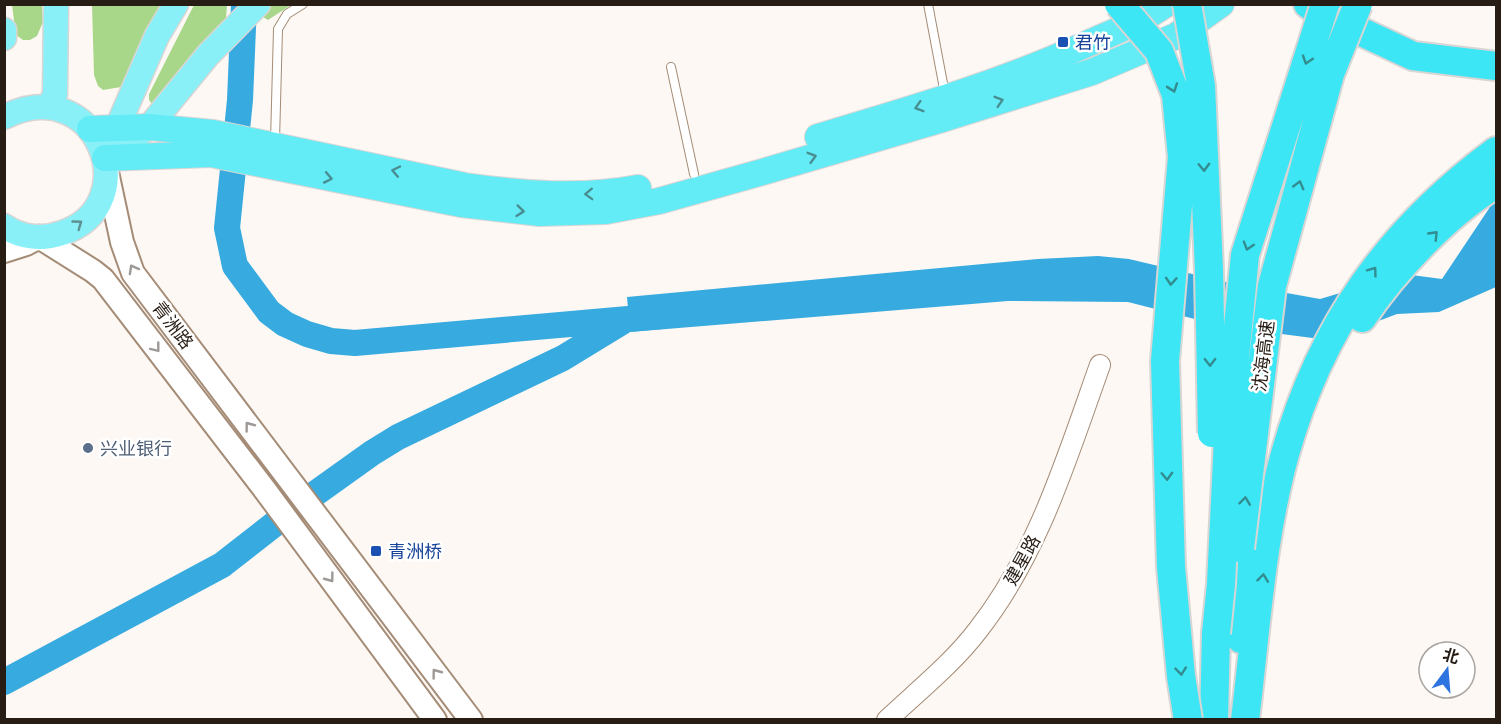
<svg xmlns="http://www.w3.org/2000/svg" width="1501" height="724" viewBox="0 0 1501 724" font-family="'Asap Condensed','Noto Sans SC',sans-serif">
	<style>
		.green { fill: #a9d78a }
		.water { fill: #37aadf }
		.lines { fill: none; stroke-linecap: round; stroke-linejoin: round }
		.river { stroke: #37aadf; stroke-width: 26 }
		.service-casing { stroke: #a48c77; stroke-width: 10 }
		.tertiary-casing { stroke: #a48c77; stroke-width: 22 }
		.secondary-casing { stroke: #a48c77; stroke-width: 26 }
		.primary-casing { stroke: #d8d6d5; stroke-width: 27 }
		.trunk-casing { stroke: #d8d6d5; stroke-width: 28 }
		.motorway-casing { stroke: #d8d6d5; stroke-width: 32 }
		.service { stroke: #fff; stroke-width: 8 }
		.tertiary { stroke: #fff; stroke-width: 20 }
		.secondary { stroke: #fff; stroke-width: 22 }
		.primary { stroke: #8af0f8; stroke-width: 24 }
		.trunk { stroke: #63ebf6; stroke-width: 26 }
		.motorway { stroke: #3ce6f4; stroke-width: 28 }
		.motorway-bridge-casing { stroke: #d8d6d5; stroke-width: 32; stroke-linecap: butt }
		.motorway-bridge { stroke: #3ce6f4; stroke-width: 28 }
		.oneway { stroke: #338c90 }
		.oneway2 { stroke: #488e91 }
		.oneway3 { stroke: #5d9192 }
		.oneway4 { stroke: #9e9996 }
		.transit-dot { fill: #1a4fb4; stroke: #fff; stroke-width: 2 }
		.service-dot { fill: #5c6f8a; stroke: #fff; stroke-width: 2 }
		.labels { text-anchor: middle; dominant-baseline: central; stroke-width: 5; stroke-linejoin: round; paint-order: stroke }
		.transit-label { font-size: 18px; fill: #164399; stroke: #fff; text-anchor: start }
		.street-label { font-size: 18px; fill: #271d15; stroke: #fff }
		.service-label { font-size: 18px; fill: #4e5e75; stroke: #fff; text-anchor: start }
	</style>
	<rect width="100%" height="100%" fill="#fef8f4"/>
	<!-- green -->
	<path class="green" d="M 12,5 L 42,5 L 43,22 L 37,36 L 30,40 L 23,40 L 16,35 Z
		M 92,5 L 167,5 L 130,80 L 121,87 L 103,90 L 98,86 L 94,75 Z
		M 194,5 L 227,5 L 226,19 L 207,40 L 158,104 L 152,104 L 149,100 L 149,94 Z
		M 263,5 L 291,5 L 268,20 L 263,17 Z"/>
	<!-- water -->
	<path class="water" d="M 1496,201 L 1496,287 L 1439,312 L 1397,314 L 1328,340 L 1226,327 L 1128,302 L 1008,301 L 630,332 L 627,297 L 1038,259 L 1098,256 L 1129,259 L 1226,282 L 1320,299 L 1404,274 L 1442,279 L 1492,204 Z"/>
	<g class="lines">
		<!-- river -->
		<path class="river" d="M 244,4 L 240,100 L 227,228 L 235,266 L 269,312 L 285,324 L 307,334 L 331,341 L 355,343 L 662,316
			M 4,682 L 222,565 L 295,508 L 372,453 L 398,437 L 563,358 L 622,322"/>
		<!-- service casing -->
		<g class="service-casing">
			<path id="service" d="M 928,4 L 945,94
				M 671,67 L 694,174
				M 275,141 L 278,29 L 287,14 L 303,4"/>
		</g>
		<!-- tertiary casing -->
		<g class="tertiary-casing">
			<path id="tertiary" d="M 887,720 C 918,691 953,663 978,630 C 1039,552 1067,457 1100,365"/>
		</g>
		<!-- secondary casing -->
		<g class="secondary-casing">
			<path id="secondary" d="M 107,172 L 122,242 L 133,273 L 471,720
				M 4,251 L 26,244 L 39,237 L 93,271 L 103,279 L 265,490 L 435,720"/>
		</g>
		<!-- primary casing -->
		<g class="primary-casing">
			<path id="primary" d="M 4,30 L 4,38
				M 49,107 L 55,94 L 56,4
				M 4,117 C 98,70 147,205 62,233 C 43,240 21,238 4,226
				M 110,144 L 157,36 L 176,4
				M 105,158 L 149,127 L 208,55 L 258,4"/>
		</g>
		<!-- trunk casing -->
		<g class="trunk-casing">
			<path id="trunk" d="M 90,129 L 149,127 L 213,133 L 465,186 C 522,194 581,199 638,188
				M 818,137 C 909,110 1002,83 1089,43 C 1116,31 1142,21 1166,4
				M 105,158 L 211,154 L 461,204 L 540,213 L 606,211 L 659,201 L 759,173 L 939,120 L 1092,72 L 1176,36 L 1221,4"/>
		</g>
		<!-- motorway casing -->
		<g class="motorway-casing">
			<path id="motorway" d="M 1308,4 L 1321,13 L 1413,56 L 1496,66
				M 1362,318 C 1394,270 1447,214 1496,184
				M 1238,559 L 1241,639
				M 1214,720 L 1216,633
				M 1245,720 C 1256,631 1261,540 1285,454 C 1321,326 1389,230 1496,151"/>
		</g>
		<!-- service -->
		<use href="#service" class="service"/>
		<!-- tertiary -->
		<use href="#tertiary" class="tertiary"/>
		<!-- secondary -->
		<use href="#secondary" class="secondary"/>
		<!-- primary -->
		<use href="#primary" class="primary"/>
		<!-- trunk -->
		<use href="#trunk" class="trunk"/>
		<!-- motorway -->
		<use href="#motorway" class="motorway"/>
		<!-- motorway-bridge casing -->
		<g class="motorway-bridge-casing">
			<path id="motorway-bridge" d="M 1119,4 L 1159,51 L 1176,95 L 1182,157 L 1165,361 L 1171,567 L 1181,676 L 1188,720
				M 1187,4 L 1201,86 L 1209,270 L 1212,433
				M 1240,548 L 1272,286 L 1330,74 L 1358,4
				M 1216,633 L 1221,584 L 1229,418 L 1245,255 L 1325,4"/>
		</g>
		<!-- motorway-bridge -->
		<use href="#motorway-bridge" class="motorway-bridge"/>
	</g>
	<!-- one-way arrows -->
	<defs><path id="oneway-chevron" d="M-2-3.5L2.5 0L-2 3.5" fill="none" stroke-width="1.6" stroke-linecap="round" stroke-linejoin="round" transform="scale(1.5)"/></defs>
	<g class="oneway">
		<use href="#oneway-chevron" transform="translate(1307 60) rotate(108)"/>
		<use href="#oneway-chevron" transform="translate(1173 88) rotate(71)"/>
		<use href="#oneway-chevron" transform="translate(1204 167) rotate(88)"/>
		<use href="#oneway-chevron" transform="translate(1299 185) rotate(-75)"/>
		<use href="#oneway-chevron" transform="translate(1434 235) rotate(-46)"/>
		<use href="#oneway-chevron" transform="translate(1248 246) rotate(107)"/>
		<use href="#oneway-chevron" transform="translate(1373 271) rotate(-54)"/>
		<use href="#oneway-chevron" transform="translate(1171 281) rotate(94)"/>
		<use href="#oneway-chevron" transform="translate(1210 362) rotate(89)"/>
		<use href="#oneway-chevron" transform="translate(1167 476) rotate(88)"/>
		<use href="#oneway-chevron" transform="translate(1245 501) rotate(-83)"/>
		<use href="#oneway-chevron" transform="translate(1263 578) rotate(-83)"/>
		<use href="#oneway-chevron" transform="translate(1181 671) rotate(84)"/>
	</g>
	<g class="oneway2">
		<use href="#oneway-chevron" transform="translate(999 101) rotate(-17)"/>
		<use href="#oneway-chevron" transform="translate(919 107) rotate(163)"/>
		<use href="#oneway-chevron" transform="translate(812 157) rotate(-16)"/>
		<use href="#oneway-chevron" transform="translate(396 171) rotate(-168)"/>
		<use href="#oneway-chevron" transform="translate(328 178) rotate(11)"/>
		<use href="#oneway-chevron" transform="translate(589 194) rotate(178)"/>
		<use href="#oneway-chevron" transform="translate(520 211) rotate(6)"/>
	</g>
	<use class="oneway3" href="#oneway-chevron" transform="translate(78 224) rotate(-36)"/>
	<g class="oneway4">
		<use href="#oneway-chevron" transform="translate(133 269) rotate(-119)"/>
		<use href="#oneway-chevron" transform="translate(156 348) rotate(52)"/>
		<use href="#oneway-chevron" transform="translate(249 426) rotate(-127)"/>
		<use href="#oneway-chevron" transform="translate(330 578) rotate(53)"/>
		<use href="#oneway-chevron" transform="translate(436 673) rotate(-127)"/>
	</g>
	<!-- markers -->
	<g class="transit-dot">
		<rect x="1057" y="36" width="12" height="12" rx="3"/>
		<rect x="370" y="545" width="12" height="12" rx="3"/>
	</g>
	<circle class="service-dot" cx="88" cy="448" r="6"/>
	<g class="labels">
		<!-- transit labels -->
		<g class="transit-label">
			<text x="1075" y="42">君竹</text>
			<text x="388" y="551">青洲桥</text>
		</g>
		<!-- street labels -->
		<g class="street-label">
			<text transform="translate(173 325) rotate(53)">青洲路</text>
			<text transform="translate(1263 356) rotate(-83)">沈海高速</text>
			<text transform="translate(1022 560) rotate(-61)">建星路</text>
		</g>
		<!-- service labels -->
		<g class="service-label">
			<text x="100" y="448">兴业银行</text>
		</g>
	</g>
	<!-- border -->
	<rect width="1501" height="724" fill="none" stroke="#271d15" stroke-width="12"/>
	<!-- north arrow -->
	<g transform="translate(1447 670) rotate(16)"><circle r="28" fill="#ffffff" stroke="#a9a5a1" stroke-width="1.5"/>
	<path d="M0-4.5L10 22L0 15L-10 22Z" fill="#2e74e1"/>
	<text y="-9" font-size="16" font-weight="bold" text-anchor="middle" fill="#271d15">北</text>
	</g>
</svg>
